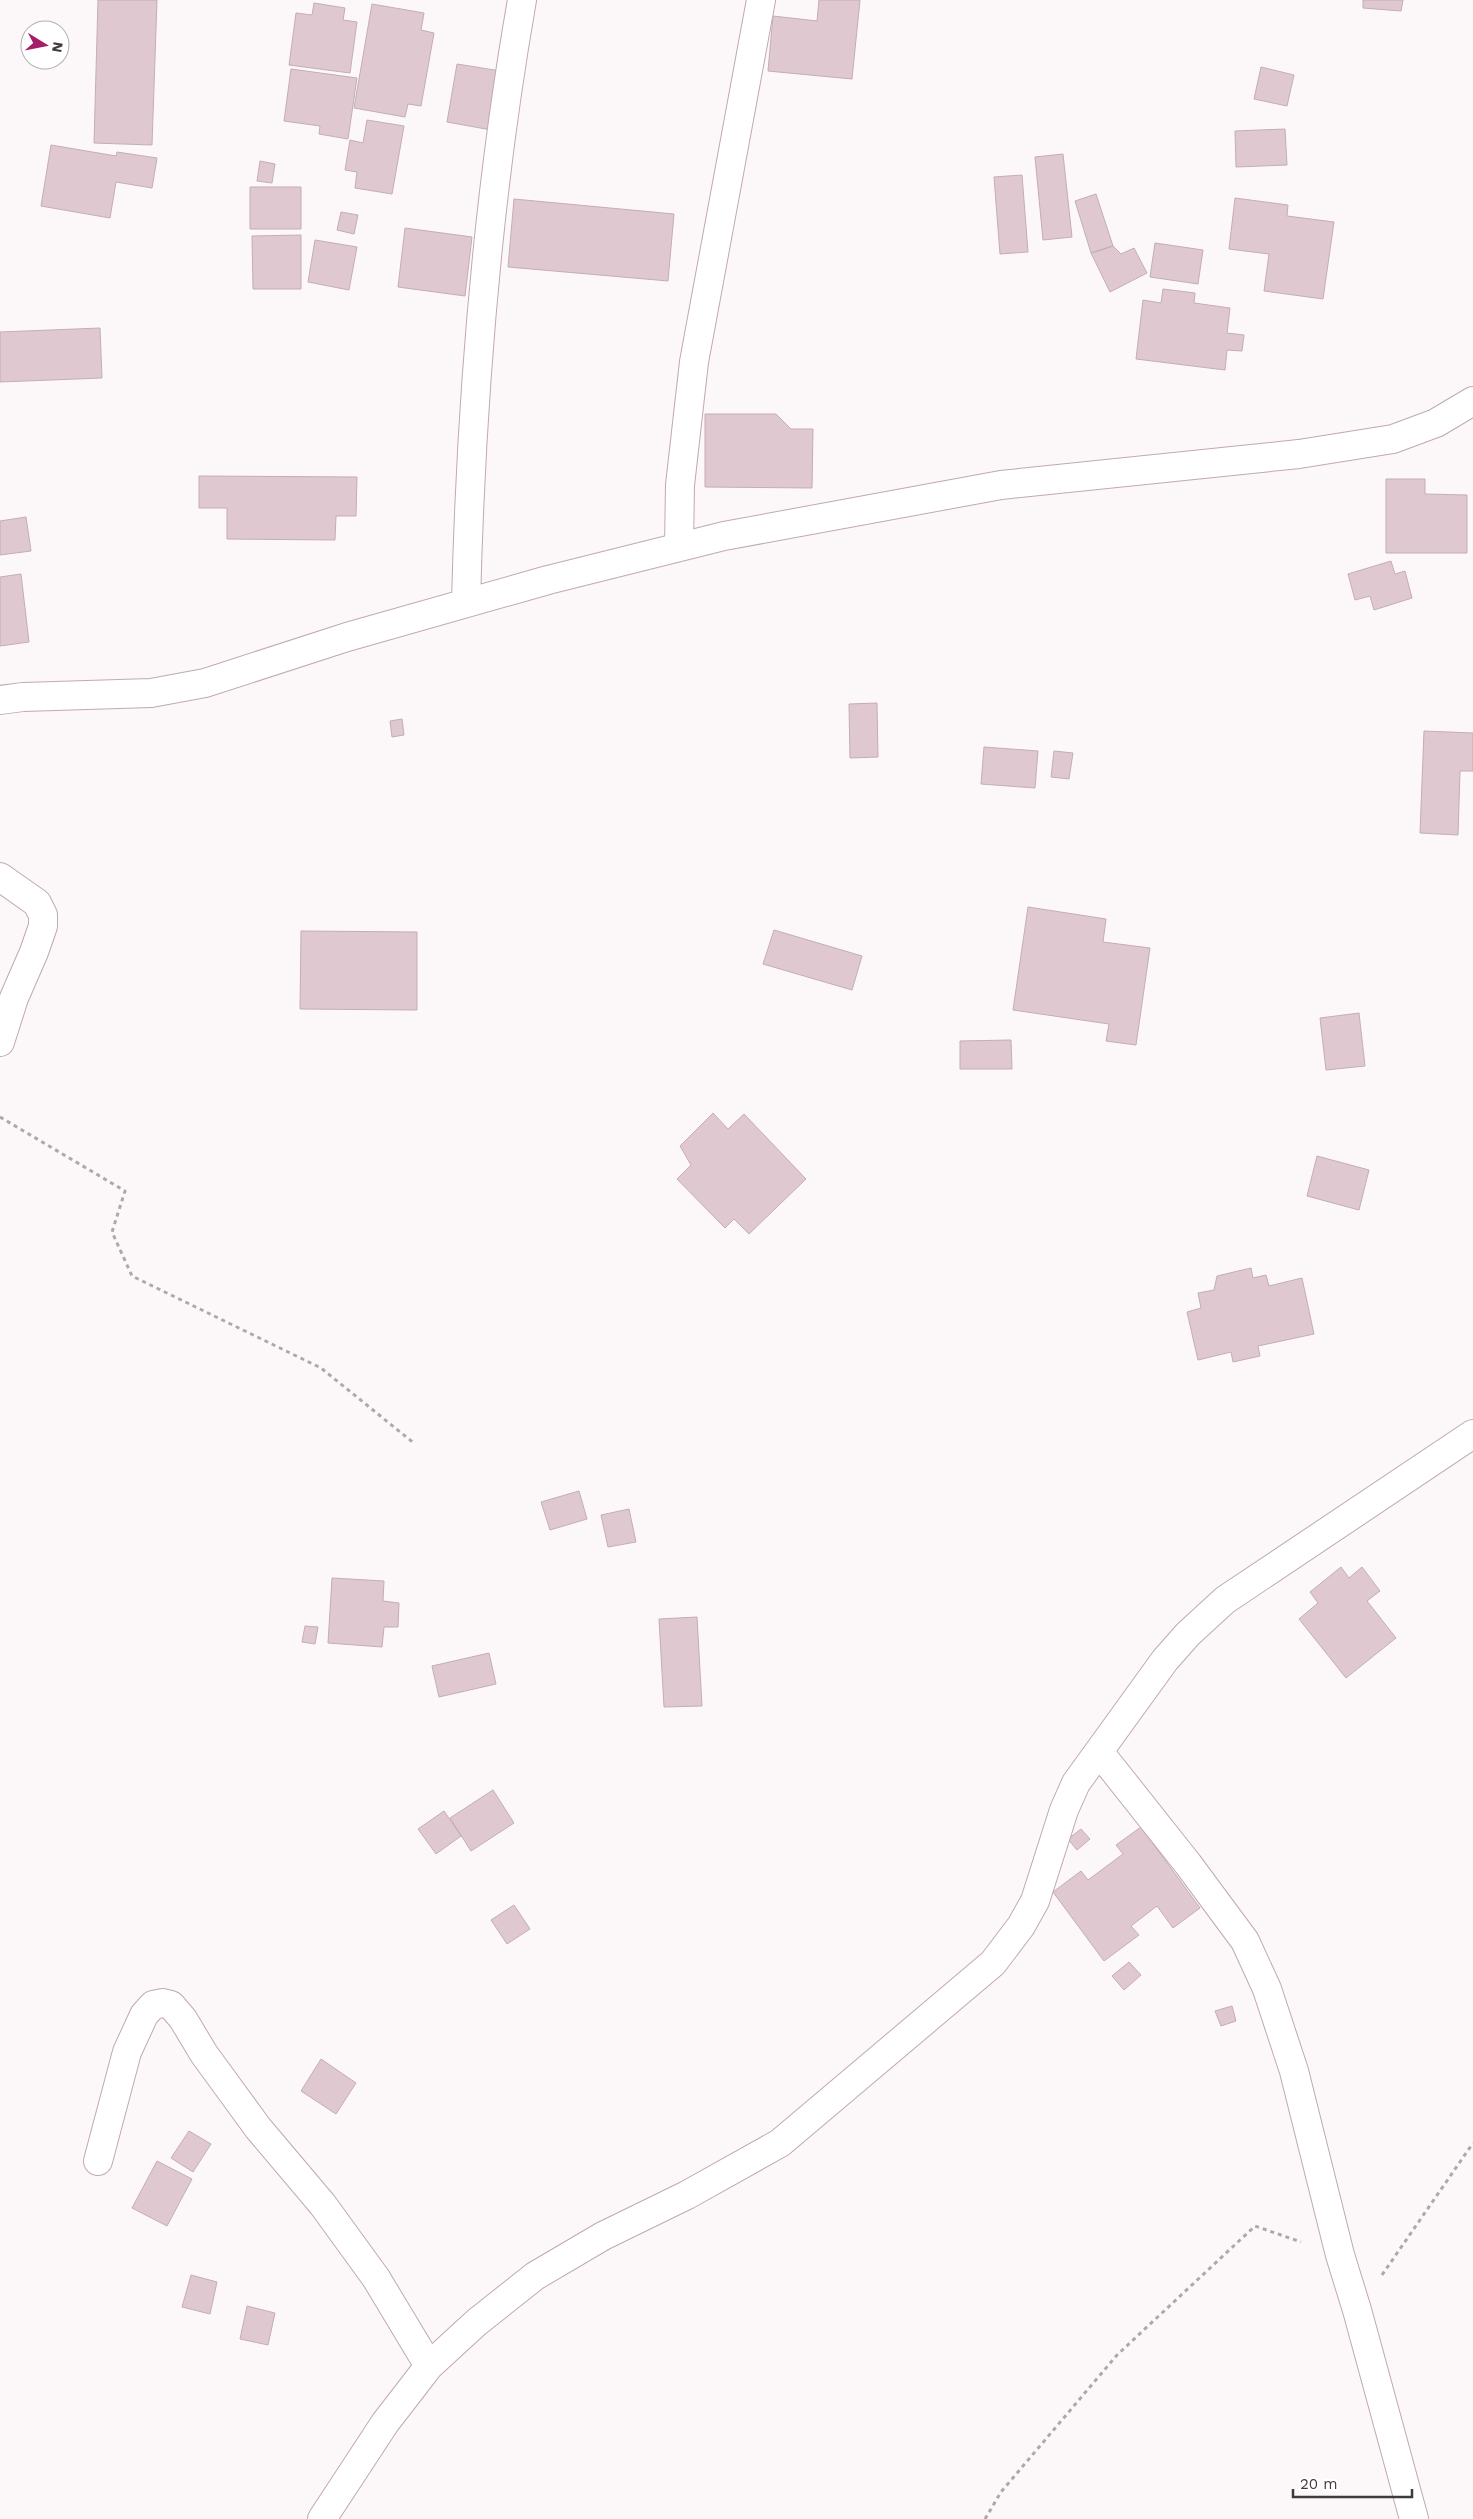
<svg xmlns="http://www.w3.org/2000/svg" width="1473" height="2519" viewBox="0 0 1473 2519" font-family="'Work Sans',sans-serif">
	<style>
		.building { fill: #dfc8d0; stroke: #c4adb6 }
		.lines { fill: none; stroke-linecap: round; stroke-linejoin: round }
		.street-casing { stroke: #c0a9b1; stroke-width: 30 }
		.path { stroke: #afa8ab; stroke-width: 3; stroke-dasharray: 4 4; stroke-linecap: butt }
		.street { stroke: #fff; stroke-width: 28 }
	</style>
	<rect width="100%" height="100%" fill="#fcf7f9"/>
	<!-- building -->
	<path class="building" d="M 98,0 L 157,0 L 152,145 L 94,143 Z
		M 819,0 L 860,0 L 852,79 L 768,71 L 773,16 L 817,21 Z
		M 1363,0 L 1403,0 L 1401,11 L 1363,8 Z
		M 314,3 L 345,8 L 343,20 L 357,22 L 350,73 L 289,65 L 296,13 L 312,15 Z
		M 372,4 L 424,13 L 421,30 L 434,33 L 421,106 L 408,104 L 405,117 L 354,108 Z
		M 457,64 L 507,72 L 497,131 L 447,122 Z
		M 1261,67 L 1294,75 L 1287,106 L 1254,99 Z
		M 291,69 L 357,78 L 348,139 L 319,134 L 320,126 L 284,121 Z
		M 367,120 L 404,126 L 392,194 L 355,188 L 357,172 L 345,170 L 350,140 L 363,143 Z
		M 1285,129 L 1287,165 L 1236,167 L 1235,131 Z
		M 51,145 L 116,156 L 117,152 L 157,158 L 152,188 L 116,182 L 110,218 L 41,206 Z
		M 1063,154 L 1072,237 L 1043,240 L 1035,157 Z
		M 260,161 L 275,164 L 272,183 L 257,181 Z
		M 1022,175 L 1028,252 L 1000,254 L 994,177 Z
		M 250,187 L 301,187 L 301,229 L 250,229 Z
		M 1096,194 L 1113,246 L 1091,253 L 1075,201 Z
		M 1235,198 L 1288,205 L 1287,216 L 1334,222 L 1323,299 L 1264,291 L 1269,254 L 1229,249 Z
		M 514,199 L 674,214 L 668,281 L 508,267 Z
		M 341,212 L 358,215 L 354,234 L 337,230 Z
		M 405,228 L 472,237 L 465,296 L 398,287 Z
		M 301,235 L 301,289 L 253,289 L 252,236 Z
		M 315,240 L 357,247 L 349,290 L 308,282 Z
		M 1155,243 L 1203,250 L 1198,284 L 1150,277 Z
		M 1113,246 L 1121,254 L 1134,248 L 1147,273 L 1110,292 L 1091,253 Z
		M 1163,289 L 1195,293 L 1194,303 L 1230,308 L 1227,333 L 1244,335 L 1242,351 L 1227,350 L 1225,370 L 1136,359 L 1143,300 L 1161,303 Z
		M 100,328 L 102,378 L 0,382 L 0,332 Z
		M 705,414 L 776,414 L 791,429 L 813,429 L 812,488 L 705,487 Z
		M 199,476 L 357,477 L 356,516 L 336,516 L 335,540 L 227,539 L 227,508 L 199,508 Z
		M 1386,479 L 1425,479 L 1425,494 L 1467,495 L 1467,553 L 1386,553 Z
		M 26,517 L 31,551 L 0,555 L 0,521 Z
		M 1391,561 L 1395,574 L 1405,571 L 1412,598 L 1374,610 L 1370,596 L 1355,600 L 1348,574 Z
		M 21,574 L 29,642 L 0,646 L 0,577 Z
		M 877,703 L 878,757 L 850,758 L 849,704 Z
		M 402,719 L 404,735 L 392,737 L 390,721 Z
		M 1424,731 L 1473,733 L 1473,771 L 1460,771 L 1458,835 L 1420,833 Z
		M 984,747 L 1038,751 L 1035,788 L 981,784 Z
		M 1054,751 L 1073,753 L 1069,779 L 1051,777 Z
		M 1028,907 L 1106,919 L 1103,942 L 1150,948 L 1136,1045 L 1106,1041 L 1109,1024 L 1013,1010 Z
		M 774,930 L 862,956 L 852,990 L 763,964 Z
		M 301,931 L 417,932 L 417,1010 L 300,1009 Z
		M 1359,1013 L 1365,1066 L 1326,1070 L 1320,1018 Z
		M 1011,1040 L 1012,1069 L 960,1069 L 960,1041 Z
		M 713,1113 L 728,1129 L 744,1114 L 806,1179 L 749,1234 L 734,1219 L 725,1228 L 677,1179 L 691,1165 L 680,1146 Z
		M 1317,1156 L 1369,1170 L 1359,1210 L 1307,1196 Z
		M 1251,1268 L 1253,1278 L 1266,1275 L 1269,1286 L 1302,1278 L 1314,1334 L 1258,1346 L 1260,1356 L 1233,1362 L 1231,1352 L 1198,1360 L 1187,1312 L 1201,1308 L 1198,1293 L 1214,1290 L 1217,1276 Z
		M 579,1491 L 587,1519 L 550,1530 L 541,1502 Z
		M 629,1509 L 636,1542 L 608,1547 L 601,1515 Z
		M 1341,1567 L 1349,1578 L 1362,1567 L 1380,1591 L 1367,1601 L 1396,1638 L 1346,1678 L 1299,1619 L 1318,1603 L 1310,1592 Z
		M 332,1578 L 384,1581 L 383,1601 L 399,1603 L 398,1627 L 384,1627 L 382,1647 L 328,1643 Z
		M 697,1617 L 702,1706 L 664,1707 L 659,1619 Z
		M 305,1626 L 318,1627 L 315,1644 L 302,1642 Z
		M 489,1653 L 496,1684 L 439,1697 L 432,1666 Z
		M 493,1790 L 514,1823 L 471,1851 L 450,1818 Z
		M 444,1811 L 461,1836 L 436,1854 L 418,1829 Z
		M 1141,1827 L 1200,1908 L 1173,1928 L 1157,1906 L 1131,1926 L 1139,1935 L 1104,1961 L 1053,1892 L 1081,1871 L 1088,1880 L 1123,1854 L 1116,1845 Z
		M 1081,1829 L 1090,1839 L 1077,1850 L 1068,1839 Z
		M 514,1905 L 530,1929 L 507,1944 L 491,1920 Z
		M 1129,1962 L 1141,1975 L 1124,1990 L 1112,1976 Z
		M 1232,2006 L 1236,2021 L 1221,2026 L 1215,2011 Z
		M 321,2059 L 356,2083 L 336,2114 L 301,2091 Z
		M 189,2131 L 211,2144 L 193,2172 L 171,2158 Z
		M 157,2161 L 192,2179 L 167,2226 L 132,2208 Z
		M 191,2275 L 217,2282 L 210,2314 L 182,2307 Z
		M 247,2306 L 275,2313 L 268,2345 L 240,2339 Z"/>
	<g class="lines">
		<!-- street casing -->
		<g class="street-casing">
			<path id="street" d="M 679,547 L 680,485 L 694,362 L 761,0
				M 466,603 C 471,401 487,199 522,0
				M 0,700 L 23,697 L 151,693 L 205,683 L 347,637 L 548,580 L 724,536 L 1001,485 L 1299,454 L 1393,439 L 1436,423 L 1473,401
				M 0,877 L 37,903 L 43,915 L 43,926 L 34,952 L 14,998 L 0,1042
				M 1100,1753 L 1188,1864 L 1245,1941 L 1267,1989 L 1294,2071 L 1340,2255 L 1357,2310 L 1414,2519
				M 98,2161 L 127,2052 L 144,2015 L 153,2005 L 163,2003 L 171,2005 L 183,2019 L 204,2054 L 258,2128 L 323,2205 L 376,2278 L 429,2366
				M 322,2519 L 385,2423 L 429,2366 L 477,2322 L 535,2276 L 603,2236 L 687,2195 L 780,2143 L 993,1963 L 1021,1926 L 1035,1901 L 1064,1810 L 1076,1783 L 1165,1660 L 1188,1634 L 1225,1600 L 1473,1434"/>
		</g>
		<!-- path -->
		<path class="path" d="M 0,1117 L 125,1191 L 112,1232 L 132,1276 L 321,1368 L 415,1444
			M 1382,2275 L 1473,2143
			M 985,2519 L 1001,2492 L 1117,2355 L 1255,2226 L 1301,2242"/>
		<!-- street -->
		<use href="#street" class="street"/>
	</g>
	<!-- north arrow -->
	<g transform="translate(45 45) rotate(100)"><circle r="24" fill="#ffffff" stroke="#b3b0b1"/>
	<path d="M0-4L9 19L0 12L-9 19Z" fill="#a61e67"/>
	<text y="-8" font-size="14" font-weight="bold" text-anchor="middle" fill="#42393c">N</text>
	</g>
	<!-- scale -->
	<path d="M1293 2489v8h119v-8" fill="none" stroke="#42393c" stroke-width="2.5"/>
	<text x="1300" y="2489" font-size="15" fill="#42393c" stroke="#ffffff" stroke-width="4" paint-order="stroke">20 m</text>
</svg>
